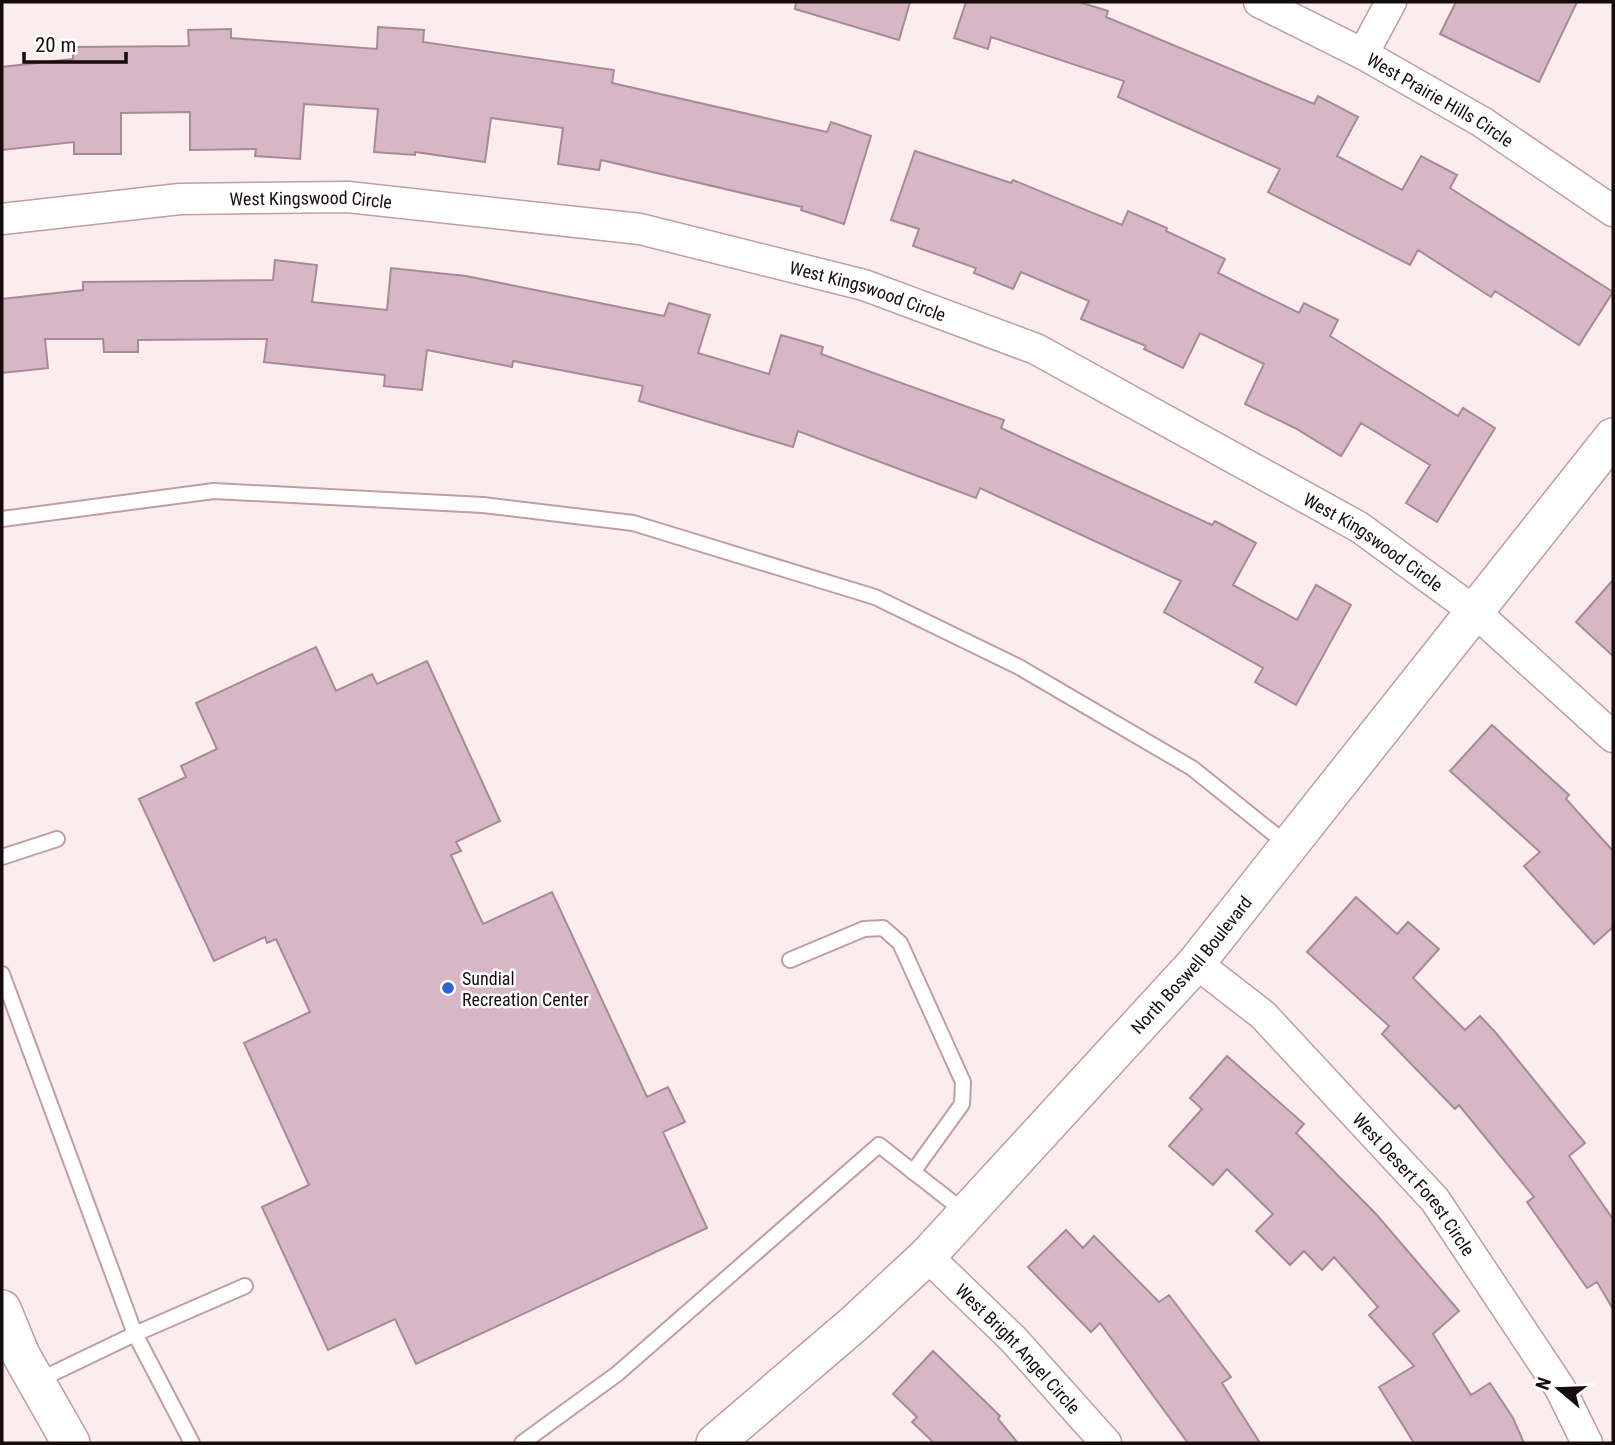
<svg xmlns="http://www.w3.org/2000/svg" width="1615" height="1445" viewBox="0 0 1615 1445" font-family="'Roboto Condensed',sans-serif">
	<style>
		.building { fill: #d7b7c5; stroke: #a88a97; stroke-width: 2 }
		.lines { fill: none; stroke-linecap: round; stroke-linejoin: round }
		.service-casing { stroke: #c09ea1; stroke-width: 18 }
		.minor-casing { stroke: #c09ea1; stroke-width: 33 }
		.tertiary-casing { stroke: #c09ea1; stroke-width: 40 }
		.service { stroke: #fff; stroke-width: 14 }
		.minor { stroke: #fff; stroke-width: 30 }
		.tertiary { stroke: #fff; stroke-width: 37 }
		.poi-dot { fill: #3361d1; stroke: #fff; stroke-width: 2.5 }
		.labels { text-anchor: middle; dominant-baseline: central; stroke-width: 5; stroke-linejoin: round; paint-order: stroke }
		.street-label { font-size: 18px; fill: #170c0d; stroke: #fff }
		.poi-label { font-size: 18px; fill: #170c0d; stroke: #fff; text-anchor: start }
	</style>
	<rect width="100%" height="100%" fill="#fbeced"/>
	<!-- building -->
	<path class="building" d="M 796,2 L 910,2 L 899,40 L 795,9 Z
		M 966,2 L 1079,2 L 1108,11 L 1106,17 L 1314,104 L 1318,96 L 1358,117 L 1337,156 L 1402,190 L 1421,156 L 1457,175 L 1450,188 L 1613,292 L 1579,345 L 1495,291 L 1491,297 L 1418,250 L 1410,265 L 1268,192 L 1280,169 L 1118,97 L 1124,81 L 991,37 L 988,49 L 954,38 Z
		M 1456,2 L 1577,2 L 1539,82 L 1440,34 Z
		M 378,27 L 424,30 L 423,42 L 614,70 L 612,83 L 827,132 L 831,122 L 871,136 L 844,224 L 801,210 L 802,207 L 601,160 L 599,170 L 558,164 L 563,128 L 491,118 L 485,162 L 415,152 L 415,155 L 374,152 L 378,109 L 304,104 L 300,159 L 255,156 L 256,149 L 190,150 L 190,112 L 121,113 L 121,154 L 74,154 L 74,142 L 2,150 L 2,67 L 73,59 L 73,47 L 189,46 L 188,30 L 231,29 L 231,38 L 377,49 Z
		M 915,151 L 1011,183 L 1013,180 L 1122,225 L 1128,211 L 1167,228 L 1166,231 L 1225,259 L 1218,273 L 1299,313 L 1304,303 L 1338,320 L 1330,336 L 1458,416 L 1463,408 L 1495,428 L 1437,522 L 1406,503 L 1430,465 L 1361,423 L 1341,456 L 1295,428 L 1245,404 L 1264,364 L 1200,333 L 1183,368 L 1144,349 L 1146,346 L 1081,319 L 1089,301 L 1021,272 L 1013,289 L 974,273 L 976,268 L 913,246 L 919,229 L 891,220 Z
		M 275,260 L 317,265 L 312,302 L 387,310 L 391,268 L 466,276 L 664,316 L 669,303 L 710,315 L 698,353 L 769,374 L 781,335 L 823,347 L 821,354 L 1004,420 L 1001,428 L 1212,525 L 1215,521 L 1256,543 L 1233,585 L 1297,620 L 1316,585 L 1351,605 L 1296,705 L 1255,682 L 1263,668 L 1164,612 L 1181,581 L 980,488 L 976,498 L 798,431 L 793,447 L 639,401 L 643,386 L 513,361 L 512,367 L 427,350 L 422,390 L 384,386 L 385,375 L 264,362 L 267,339 L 138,340 L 138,352 L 104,352 L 103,339 L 45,339 L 48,368 L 2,373 L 2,299 L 83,290 L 83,282 L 273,280 Z
		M 1613,580 L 1613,656 L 1576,622 Z
		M 316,647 L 336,691 L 372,674 L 377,684 L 427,661 L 500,821 L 456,842 L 461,851 L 451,855 L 483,924 L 552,892 L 647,1097 L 668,1087 L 685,1122 L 663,1132 L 707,1228 L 416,1364 L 395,1319 L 328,1350 L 262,1207 L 309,1185 L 244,1043 L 310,1012 L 276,939 L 267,943 L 265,937 L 214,961 L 139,799 L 186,777 L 181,766 L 217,749 L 196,703 Z
		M 1492,725 L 1569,795 L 1566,799 L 1613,851 L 1613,927 L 1594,944 L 1524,866 L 1540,852 L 1450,771 Z
		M 1356,897 L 1397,934 L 1408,922 L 1439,949 L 1413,978 L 1465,1030 L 1480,1016 L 1496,1033 L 1585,1143 L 1569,1156 L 1613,1219 L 1613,1309 L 1597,1282 L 1587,1288 L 1527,1202 L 1534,1197 L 1459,1105 L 1455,1109 L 1382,1034 L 1389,1026 L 1307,952 Z
		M 1227,1056 L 1304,1124 L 1296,1133 L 1376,1214 L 1459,1311 L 1433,1334 L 1471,1395 L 1490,1383 L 1513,1418 L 1524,1443 L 1414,1443 L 1379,1387 L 1414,1366 L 1369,1315 L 1378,1307 L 1334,1257 L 1322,1270 L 1304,1251 L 1290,1265 L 1256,1231 L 1273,1214 L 1227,1169 L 1213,1185 L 1169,1146 L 1202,1109 L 1190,1098 Z
		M 1066,1230 L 1083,1248 L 1094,1236 L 1159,1302 L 1169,1295 L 1231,1377 L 1222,1383 L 1260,1443 L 1188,1443 L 1100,1323 L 1091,1332 L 1028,1267 Z
		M 933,1351 L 1000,1416 L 998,1419 L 1018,1443 L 934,1443 L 912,1422 L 917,1417 L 893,1394 Z"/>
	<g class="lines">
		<!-- service casing -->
		<g class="service-casing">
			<path id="service" d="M 2,519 L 214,491 L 483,505 L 633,523 L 875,597 L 1019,667 L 1192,768 L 1288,845
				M 2,857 L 57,839
				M 790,960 L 864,929 L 883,928 L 900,943 L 963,1082 L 962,1104 L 913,1172
				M 2,974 L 135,1334 L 192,1443
				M 37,1381 L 135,1334 L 245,1286
				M 522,1443 L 617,1374 L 879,1145 L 966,1213"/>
		</g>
		<!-- minor casing -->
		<g class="minor-casing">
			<g id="minor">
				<path id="s1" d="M 1259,2 L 1363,54 L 1482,122 L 1613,211"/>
				<path d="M 1363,54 L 1391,2"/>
				<path id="s2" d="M 2,219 L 180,199 L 348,197 L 640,229 L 864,285 L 1036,349 L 1359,527 L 1474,611 L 1613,737"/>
				<path id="s3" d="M 1196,963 L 1263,1015 L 1435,1200 L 1560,1388 L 1587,1443"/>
				<path id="s4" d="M 927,1256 L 1014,1340 L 1106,1443"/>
			</g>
		</g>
		<!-- tertiary casing -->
		<g class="tertiary-casing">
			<g id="tertiary">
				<path d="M 2,1309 L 21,1355 L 71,1443"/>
				<path id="s5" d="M 715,1443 L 855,1323 L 927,1256 L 1196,963 L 1613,437"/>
			</g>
		</g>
		<!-- service -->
		<use href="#service" class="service"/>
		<!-- minor -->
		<use href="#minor" class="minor"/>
		<!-- tertiary -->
		<use href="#tertiary" class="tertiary"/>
	</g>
	<!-- markers -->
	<circle class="poi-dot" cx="448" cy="988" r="7"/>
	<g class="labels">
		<!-- street labels -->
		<g class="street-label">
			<text stroke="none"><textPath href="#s1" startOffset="206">West Prairie Hills Circle</textPath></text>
			<text stroke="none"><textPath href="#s2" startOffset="310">West Kingswood Circle</textPath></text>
			<text stroke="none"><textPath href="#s2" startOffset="877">West Kingswood Circle</textPath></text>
			<text stroke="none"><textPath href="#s2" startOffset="1444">West Kingswood Circle</textPath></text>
			<text stroke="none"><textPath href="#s5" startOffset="676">North Boswell Boulevard</textPath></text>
			<text stroke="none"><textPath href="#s3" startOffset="312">West Desert Forest Circle</textPath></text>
			<text stroke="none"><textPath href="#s4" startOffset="130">West Bright Angel Circle</textPath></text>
		</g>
		<!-- poi labels -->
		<g class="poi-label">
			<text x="462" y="978">Sundial<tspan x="462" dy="21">Recreation Center</tspan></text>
		</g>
	</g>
	<!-- border -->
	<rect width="1615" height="1445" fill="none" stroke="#170c0d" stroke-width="7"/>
	<!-- north arrow -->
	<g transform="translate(1559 1389) rotate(289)" stroke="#ffffff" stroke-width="5" paint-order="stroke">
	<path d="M0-5L12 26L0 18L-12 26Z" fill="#170c0d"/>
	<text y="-10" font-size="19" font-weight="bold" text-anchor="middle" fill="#170c0d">N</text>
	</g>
	<!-- scale -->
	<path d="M24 52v10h102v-10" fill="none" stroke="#170c0d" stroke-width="3.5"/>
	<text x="35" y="52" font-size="21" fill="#170c0d" stroke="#ffffff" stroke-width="5" paint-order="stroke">20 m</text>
</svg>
